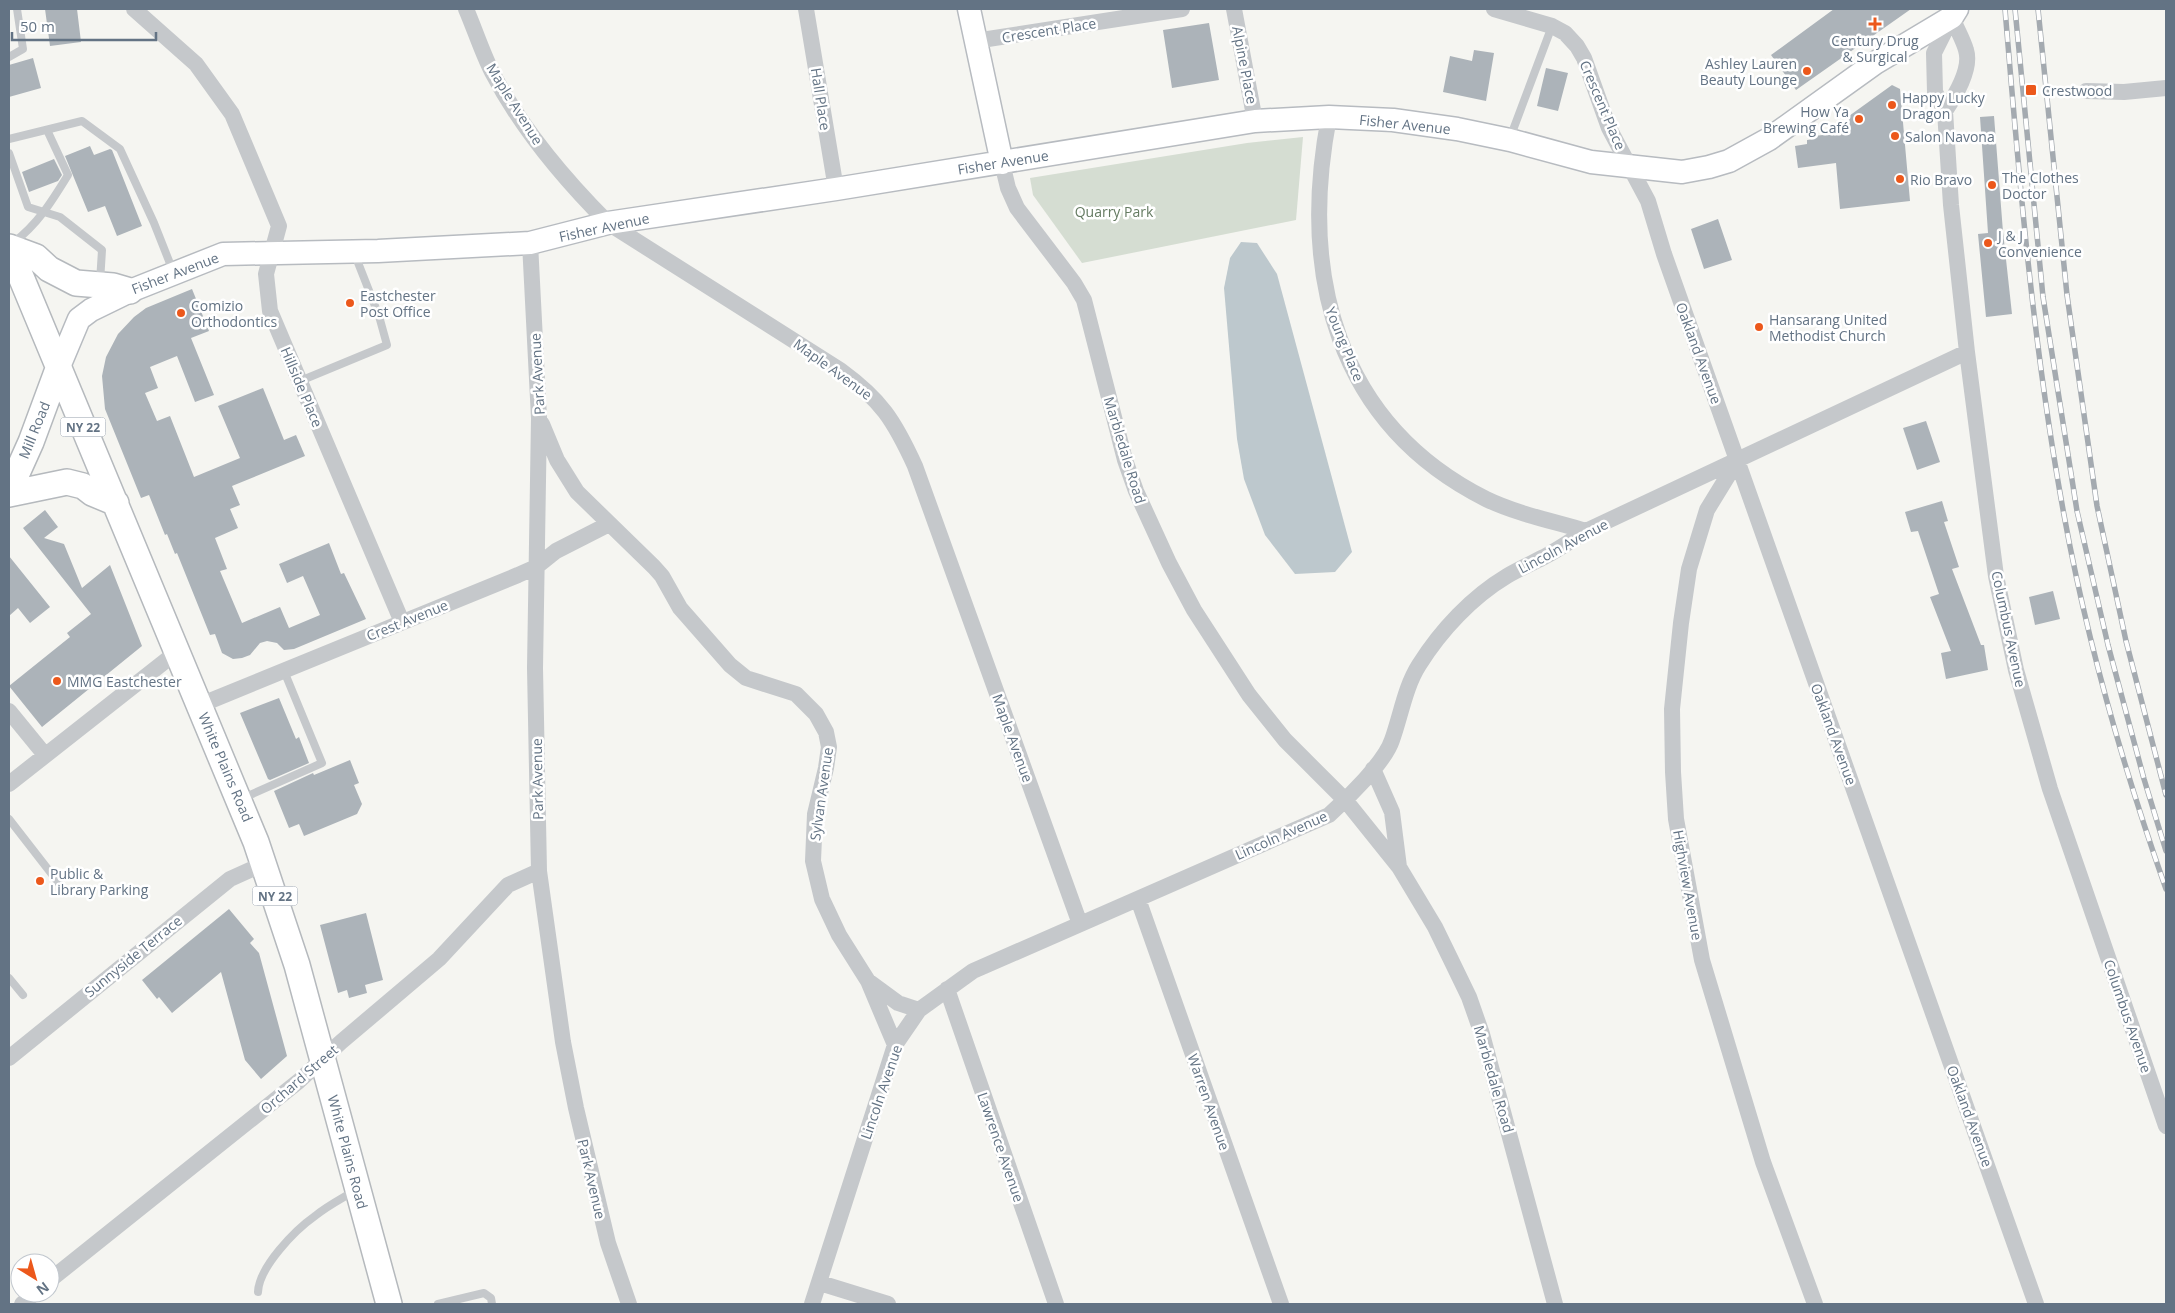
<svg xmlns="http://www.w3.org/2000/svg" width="2175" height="1313" viewBox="0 0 2175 1313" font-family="'Open Sans',sans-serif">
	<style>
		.green { fill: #d5ddd2 }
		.water { fill: #bdc8cd }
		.building { fill: #acb3b9 }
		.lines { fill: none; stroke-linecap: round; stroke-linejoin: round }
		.secondary-casing { stroke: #b7bbc0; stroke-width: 25 }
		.primary-casing { stroke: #b5b9bd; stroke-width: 28 }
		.lane { stroke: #c5c8cb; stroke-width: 8 }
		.street { stroke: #c5c8cb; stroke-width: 16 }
		.secondary { stroke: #fff; stroke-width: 22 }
		.primary { stroke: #fff; stroke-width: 25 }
		.rail-casing { stroke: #a4aab0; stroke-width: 5.5 }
		.rail { stroke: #fff; stroke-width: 4; stroke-dasharray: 11; stroke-linecap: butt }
		.poi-dot { fill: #ec581b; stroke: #fff; stroke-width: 2 }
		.labels { text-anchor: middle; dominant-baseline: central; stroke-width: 5; stroke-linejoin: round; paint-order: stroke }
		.shield { fill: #fff; stroke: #929da9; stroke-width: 1 }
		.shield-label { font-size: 12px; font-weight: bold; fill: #637384 }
		.street-label { font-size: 14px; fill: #637384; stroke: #fff }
		.poi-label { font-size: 14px; fill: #637384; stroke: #fff; text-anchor: start }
		.park-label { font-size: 14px; fill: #657b62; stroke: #fff }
	</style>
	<rect width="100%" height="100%" fill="#f5f5f1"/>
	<!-- green -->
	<path class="green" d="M 1303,137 L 1296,220 L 1082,263 L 1033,195 L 1030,178 L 1247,143 Z"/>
	<!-- water -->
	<path class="water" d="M 1241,242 L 1257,243 L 1277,274 L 1352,552 L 1335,572 L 1295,574 L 1265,535 L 1244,479 L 1237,439 L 1224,288 L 1230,258 Z"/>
	<!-- building -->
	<path class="building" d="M 45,9 L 77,9 L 81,42 L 50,46 Z
		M 1834,9 L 1911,9 L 1796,90 L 1771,55 Z
		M 1209,23 L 1219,80 L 1172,88 L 1163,30 Z
		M 1474,50 L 1494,53 L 1486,101 L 1443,92 L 1450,56 L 1472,61 Z
		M 33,58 L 41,88 L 9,97 L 9,65 Z
		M 1546,68 L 1568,73 L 1558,111 L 1537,106 Z
		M 1892,85 L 1900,89 L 1910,201 L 1840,209 L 1836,163 L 1798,168 L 1795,146 L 1807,144 L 1807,140 L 1814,139 L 1814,136 L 1850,132 L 1849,116 Z
		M 1994,116 L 2003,232 L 2012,314 L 1986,317 L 1978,234 L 1988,233 L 1980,117 Z
		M 90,146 L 94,155 L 110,149 L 112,150 L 142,226 L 117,236 L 105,206 L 88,212 L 65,156 Z
		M 54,159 L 62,175 L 58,181 L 29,192 L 22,172 Z
		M 1718,219 L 1732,260 L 1704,269 L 1691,229 Z
		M 192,289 L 209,331 L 191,338 L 214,395 L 195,402 L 177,356 L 150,367 L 158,388 L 145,393 L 157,421 L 170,416 L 194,477 L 240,458 L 218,406 L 263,388 L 284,440 L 296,435 L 305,456 L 232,486 L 240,505 L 230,509 L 238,528 L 215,538 L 227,569 L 220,571 L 242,623 L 280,607 L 289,628 L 320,615 L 303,576 L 287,583 L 279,564 L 329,543 L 341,574 L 344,573 L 366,619 L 294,649 L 284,650 L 277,643 L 267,641 L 260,643 L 250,655 L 242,658 L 233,659 L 222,653 L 215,634 L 210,635 L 177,553 L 175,554 L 167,534 L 165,535 L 149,495 L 141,498 L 105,409 L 102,376 L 106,357 L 118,334 L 134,317 L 146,308 Z
		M 1926,421 L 1940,462 L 1917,470 L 1903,428 Z
		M 1942,501 L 1948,521 L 1944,522 L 1959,567 L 1952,569 L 1981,645 L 1984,645 L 1988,670 L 1946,679 L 1941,653 L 1951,651 L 1930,597 L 1939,594 L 1918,531 L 1911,532 L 1905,512 Z
		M 45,510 L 58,527 L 44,538 L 64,544 L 82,588 L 110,565 L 142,646 L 42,727 L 9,686 L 70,637 L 67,633 L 91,614 L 23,528 Z
		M 9,556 L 50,607 L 30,623 L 18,608 L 9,616 Z
		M 2053,591 L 2060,619 L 2035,625 L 2029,597 Z
		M 279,698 L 296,739 L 299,737 L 309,763 L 270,780 L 268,779 L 240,713 Z
		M 350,760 L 359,783 L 354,785 L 362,804 L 357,814 L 304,836 L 299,824 L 289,828 L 274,791 L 313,773 L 314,775 Z
		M 229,909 L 254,939 L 250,943 L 259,953 L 287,1056 L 261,1079 L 245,1060 L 221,972 L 172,1013 L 159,997 L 157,999 L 142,980 Z
		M 366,913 L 383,980 L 365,985 L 367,993 L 349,998 L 347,990 L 338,993 L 320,925 Z"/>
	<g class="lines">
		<!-- secondary casing -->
		<g class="secondary-casing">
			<path id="secondary" d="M 969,9 L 1002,163
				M 58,369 L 79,319 L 91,310 L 130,291 L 223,254 L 378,251 L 530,243 L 608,223 L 836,189 L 1255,121 L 1329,117 L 1393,120 L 1457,129 L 1510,140 L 1591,162 L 1682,172 L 1709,167 L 1729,161 L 1769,139 L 1875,63 L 1952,17 L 1957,9"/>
		</g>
		<!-- primary casing -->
		<g class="primary-casing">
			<path id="primary" d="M 9,247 L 36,257 L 49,269 L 76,283 L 113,286 L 130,291
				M 9,248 L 256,842 L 297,965 L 389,1304
				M 9,491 L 31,442 L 58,369
				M 9,494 L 67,482 L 83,486 L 92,493 L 116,503"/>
		</g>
		<!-- lane -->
		<path class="lane" d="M 9,57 L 23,49 L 17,9
			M 1510,138 L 1552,26
			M 9,139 L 82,121 L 120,149 L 154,223 L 173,271
			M 9,153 L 28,207 L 60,217 L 102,250 L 100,282
			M 13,243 C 38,224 52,201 68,175 L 47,130
			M 300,381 L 387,345 L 379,316 L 355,255
			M 241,799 L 322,763 L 284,671
			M 9,819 L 61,886
			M 9,978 L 23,995
			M 258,1292 C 259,1267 295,1230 315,1216 C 327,1206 341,1199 354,1191
			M 438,1304 L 484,1293 L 491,1298 L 492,1304"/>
		<!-- street -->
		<path class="street" d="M 134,9 L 196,64 L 232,114 L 279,226 L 266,274 L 270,311 L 402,622
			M 466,9 C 475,30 482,52 492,72 C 521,128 564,179 608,223 L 840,370 C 881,400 894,420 915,466 L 1080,924
			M 806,9 L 836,189
			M 1234,9 L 1255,121
			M 1494,9 L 1552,26 L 1565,33 L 1577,46 L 1584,58 L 1609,128 L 1648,201 L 1664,254 L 2036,1304
			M 1952,17 L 1934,53 L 1935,92 L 1945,111 L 1951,205 L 1967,352 L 1996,576 L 2016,670 L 2050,789 L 2166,1126
			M 975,41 L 1182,9
			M 2086,91 L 2124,92 L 2166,88
			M 1945,111 C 1955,96 1972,69 1966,50 C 1963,39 1956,28 1952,17
			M 1329,117 C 1299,273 1335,423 1486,499 C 1517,514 1553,521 1586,531
			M 1002,163 L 1008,188 L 1017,208 L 1074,283 L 1084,300 L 1125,460 L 1136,491 L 1169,563 L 1194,610 L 1249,695 L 1285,740 L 1346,801 L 1399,867
			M 530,243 L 539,418 L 535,668 L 539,871 L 563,1042 L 576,1108 L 608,1243 L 629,1304
			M 542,424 L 557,460 L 577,492 L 654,567 L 662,576 L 680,608 L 730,665 L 746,678 L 796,694 L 816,714 L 826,732 L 829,747 L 826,768 L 815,814 L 813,861 L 822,899 L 839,935 L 868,981 L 895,1045
			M 1737,461 L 1707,510 L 1689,569 L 1681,623 L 1672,709 L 1673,772 L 1676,819 L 1702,960 L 1763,1162 L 1815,1304
			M 200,705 L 518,575 L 536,567 L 556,551 L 609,524
			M 9,711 L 45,755
			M 1373,769 L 1392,812 L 1399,867 L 1435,927 L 1454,966 L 1469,997 L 1482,1034 L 1555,1304
			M 9,784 L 178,651
			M 1138,899 L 1281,1304
			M 868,981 L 898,1003 L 919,1010
			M 947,989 L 1056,1304
			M 9,1058 L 230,879 L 263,864
			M 50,1280 L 299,1081 L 341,1042 L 439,959 L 508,885 L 539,871
			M 820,1283 L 888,1304
			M 22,1304 L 35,1293
			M 812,1304 L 895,1045 L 919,1010 L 973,971 L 1329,815 C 1347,799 1385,762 1392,740 C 1401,715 1405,687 1419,665 C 1441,630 1472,597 1507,576 C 1519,569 1532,563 1544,557 C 1559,549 1572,540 1586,531 L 1967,352"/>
		<!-- secondary -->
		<use href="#secondary" class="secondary"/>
		<!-- primary -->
		<use href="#primary" class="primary"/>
		<!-- rail casing -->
		<g class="rail-casing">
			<path id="rail" d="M 2005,9 C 2019,178 2033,347 2064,515 C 2087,641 2123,767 2166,889
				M 2015,9 L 2043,297 L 2077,511 L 2108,645 L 2144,779 L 2166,851
				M 2038,9 L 2067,295 L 2097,506 L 2126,641 L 2166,795"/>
		</g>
		<!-- rail -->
		<use href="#rail" class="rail"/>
	</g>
	<!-- markers -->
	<g class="poi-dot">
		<path d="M1872.5 16.5h5v5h5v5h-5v5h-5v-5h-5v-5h5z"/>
		<circle cx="1807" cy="71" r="5"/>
		<rect x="2025" y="84" width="12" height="12" rx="2.5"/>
		<circle cx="1892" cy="105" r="5"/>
		<circle cx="1859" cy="119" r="5"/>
		<circle cx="1895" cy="136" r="5"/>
		<circle cx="1900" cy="179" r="5"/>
		<circle cx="1992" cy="185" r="5"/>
		<circle cx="1988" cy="243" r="5"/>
		<circle cx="350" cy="303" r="5"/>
		<circle cx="181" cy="313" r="5"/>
		<circle cx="1759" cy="327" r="5"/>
		<circle cx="57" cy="681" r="5"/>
		<circle cx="40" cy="881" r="5"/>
	</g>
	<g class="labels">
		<!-- shield labels -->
		<g class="shield">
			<rect x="60.5" y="417.5" width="45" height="19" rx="4"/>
			<rect x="252.5" y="886.5" width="45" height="19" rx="4"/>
		</g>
		<g class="shield-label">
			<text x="83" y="427">NY 22</text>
			<text x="275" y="896">NY 22</text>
		</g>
		<!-- street labels -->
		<g class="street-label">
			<text transform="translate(1049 30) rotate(-9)">Crescent Place</text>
			<text transform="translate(1245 65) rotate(79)">Alpine Place</text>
			<text transform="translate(821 99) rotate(81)">Hall Place</text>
			<text transform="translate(515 104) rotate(58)">Maple Avenue</text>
			<text transform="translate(1603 105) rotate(67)">Crescent Place</text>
			<text transform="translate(1405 124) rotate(6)">Fisher Avenue</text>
			<text transform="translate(1003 162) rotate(-9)">Fisher Avenue</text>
			<text transform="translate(604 227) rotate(-12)">Fisher Avenue</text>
			<text transform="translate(175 273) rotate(-21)">Fisher Avenue</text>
			<text transform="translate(1345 344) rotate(68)">Young Place</text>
			<text transform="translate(1699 353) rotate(70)">Oakland Avenue</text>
			<text transform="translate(833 369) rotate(36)">Maple Avenue</text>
			<text transform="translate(537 374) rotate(-93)">Park Avenue</text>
			<text transform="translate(302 387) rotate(67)">Hillside Place</text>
			<text transform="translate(34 430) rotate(-68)">Mill Road</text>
			<text transform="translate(1125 450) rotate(73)">Marbledale Road</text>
			<text transform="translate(1563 546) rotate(-28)">Lincoln Avenue</text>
			<text transform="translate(407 620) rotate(-22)">Crest Avenue</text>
			<text transform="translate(2009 629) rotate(78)">Columbus Avenue</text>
			<text transform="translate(1834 734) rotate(70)">Oakland Avenue</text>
			<text transform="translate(1013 738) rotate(70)">Maple Avenue</text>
			<text transform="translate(226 767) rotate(67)">White Plains Road</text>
			<text transform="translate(537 779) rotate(-91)">Park Avenue</text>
			<text transform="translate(821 794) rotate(-82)">Sylvan Avenue</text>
			<text transform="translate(1281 835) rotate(-24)">Lincoln Avenue</text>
			<text transform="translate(1688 885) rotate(80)">Highview Avenue</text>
			<text transform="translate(133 956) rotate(-39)">Sunnyside Terrace</text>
			<text transform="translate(2128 1016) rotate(71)">Columbus Avenue</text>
			<text transform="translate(299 1079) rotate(-41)">Orchard Street</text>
			<text transform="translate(1494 1079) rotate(74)">Marbledale Road</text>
			<text transform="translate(881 1092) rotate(-71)">Lincoln Avenue</text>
			<text transform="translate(1209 1102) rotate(71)">Warren Avenue</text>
			<text transform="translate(1970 1116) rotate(70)">Oakland Avenue</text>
			<text transform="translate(1001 1147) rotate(71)">Lawrence Avenue</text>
			<text transform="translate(348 1152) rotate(75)">White Plains Road</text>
			<text transform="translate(592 1179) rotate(77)">Park Avenue</text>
		</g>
		<!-- poi labels -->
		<g class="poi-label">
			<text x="1875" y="40" text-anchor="middle">Century Drug<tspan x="1875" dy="16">&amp; Surgical</tspan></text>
			<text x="1797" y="63" text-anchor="end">Ashley Lauren<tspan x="1797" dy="16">Beauty Lounge</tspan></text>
			<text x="2042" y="90">Crestwood</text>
			<text x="1902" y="97">Happy Lucky<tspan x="1902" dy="16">Dragon</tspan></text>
			<text x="1849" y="111" text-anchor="end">How Ya<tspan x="1849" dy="16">Brewing Café</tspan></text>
			<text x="1905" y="136">Salon Navona</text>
			<text x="2002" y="177">The Clothes<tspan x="2002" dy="16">Doctor</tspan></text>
			<text x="1910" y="179">Rio Bravo</text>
			<text x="1998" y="235">J &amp; J<tspan x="1998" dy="16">Convenience</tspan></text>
			<text x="360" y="295">Eastchester<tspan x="360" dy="16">Post Office</tspan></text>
			<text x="191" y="305">Comizio<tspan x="191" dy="16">Orthodontics</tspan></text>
			<text x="1769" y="319">Hansarang United<tspan x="1769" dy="16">Methodist Church</tspan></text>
			<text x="67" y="681">MMG Eastchester</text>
			<text x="50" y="873">Public &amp;<tspan x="50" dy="16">Library Parking</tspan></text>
		</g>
		<!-- park labels -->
		<g class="park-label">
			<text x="1114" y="211">Quarry Park</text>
		</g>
	</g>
	<!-- border -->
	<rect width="2175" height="1313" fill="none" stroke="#637384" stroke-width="20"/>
	<!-- north arrow -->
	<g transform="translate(35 1278) rotate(143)"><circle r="24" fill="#ffffff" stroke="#c1c7ce"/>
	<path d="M0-4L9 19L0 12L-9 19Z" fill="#ec581b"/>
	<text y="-8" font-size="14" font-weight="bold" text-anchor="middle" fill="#637384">N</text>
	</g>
	<!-- scale -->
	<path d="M12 32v8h144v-8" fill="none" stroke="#637384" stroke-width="2.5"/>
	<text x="20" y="32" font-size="15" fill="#637384" stroke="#ffffff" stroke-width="4" paint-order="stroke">50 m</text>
</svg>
